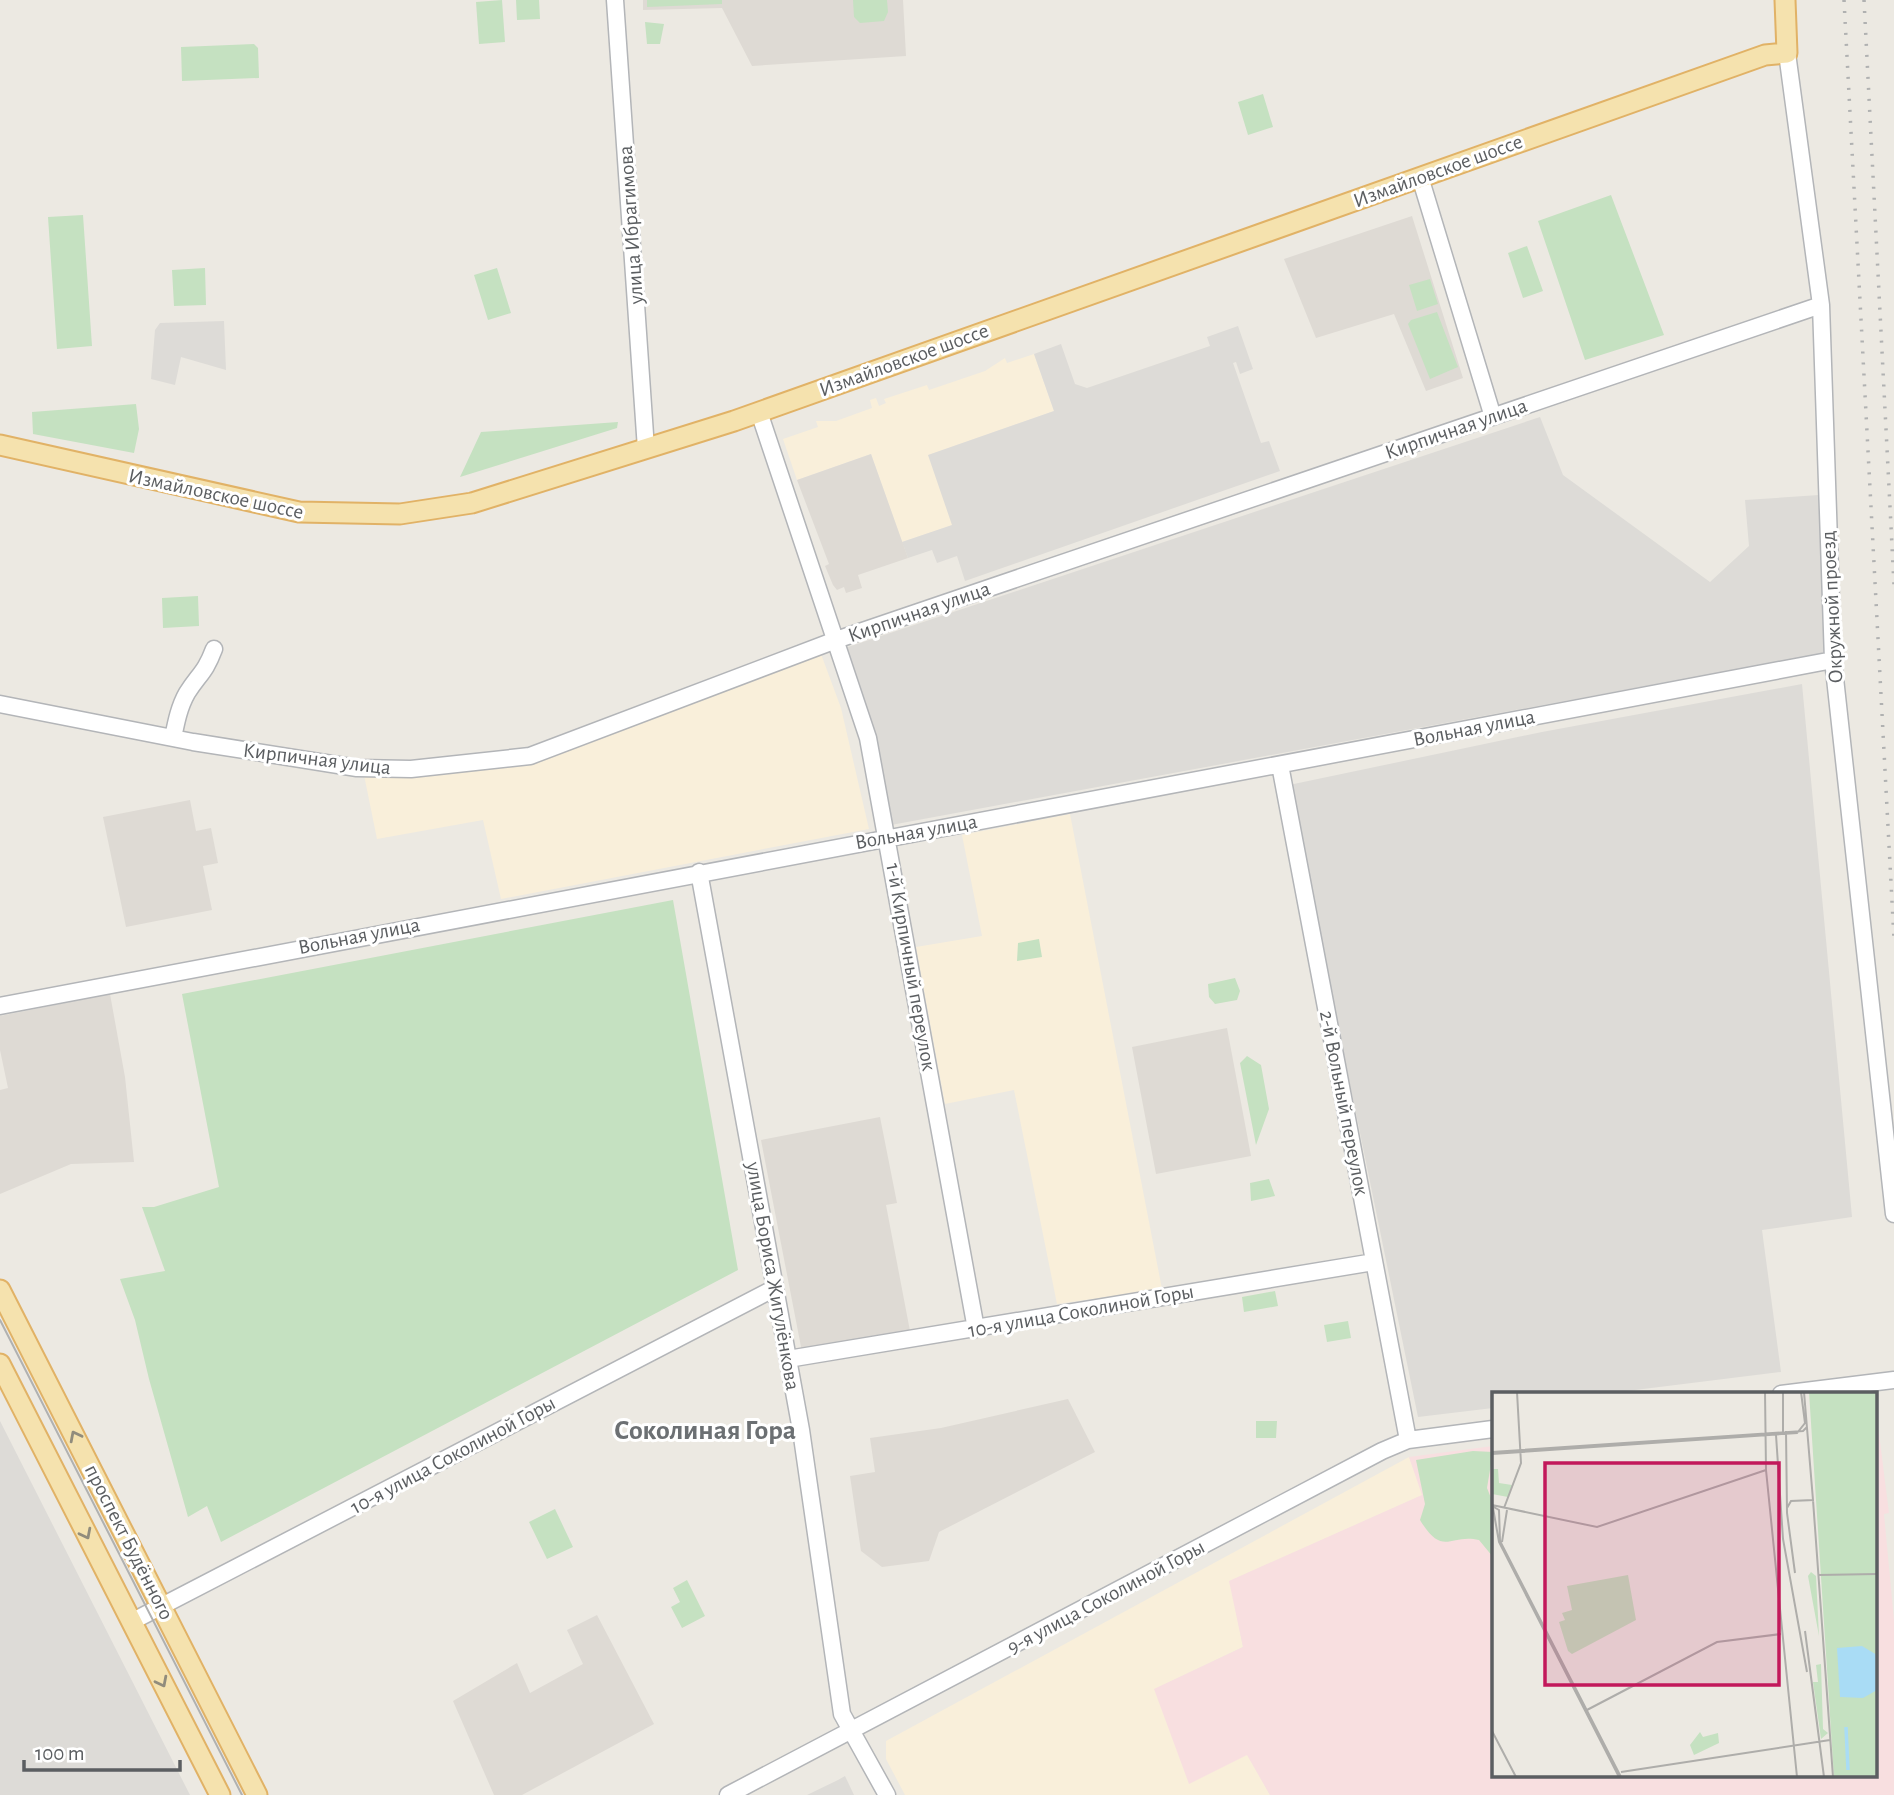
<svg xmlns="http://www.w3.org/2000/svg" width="1894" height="1795" viewBox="0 0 1894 1795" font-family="'Alegreya Sans',sans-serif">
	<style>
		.commercial { fill: #f9efda }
		.industrial { fill: #dddbd7 }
		.education { fill: #dedad4 }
		.medical { fill: #f8dfe0 }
		.green { fill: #c5e1c1 }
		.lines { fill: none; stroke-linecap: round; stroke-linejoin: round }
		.minor-casing { stroke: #b3b5b8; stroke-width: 19 }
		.major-casing { stroke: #e1b266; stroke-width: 23 }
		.minor { stroke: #fff; stroke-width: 16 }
		.major { stroke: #f5e2ae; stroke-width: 19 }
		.tram { stroke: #b0b1b1; stroke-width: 2 }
		.rail { stroke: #b0b1b1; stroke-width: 3.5; stroke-dasharray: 2 9; stroke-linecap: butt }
		.oneway { stroke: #918c7c }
		.labels { text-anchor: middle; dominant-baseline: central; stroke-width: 6; stroke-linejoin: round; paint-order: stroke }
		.street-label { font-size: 21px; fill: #5b5e61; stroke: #fff }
		.district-label { font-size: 28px; font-weight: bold; fill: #6c7073; stroke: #fff }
		.inset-river { fill: none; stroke: #a9dcf5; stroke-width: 3.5 }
		.inset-road { fill: none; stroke: #aeadaa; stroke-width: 2 }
		.view { fill: #c2185b; fill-opacity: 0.15; stroke: #c2185b; stroke-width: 3.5 }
		.inset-edge { fill: none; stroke: #5b5e61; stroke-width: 3.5 }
	</style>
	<rect width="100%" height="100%" fill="#ece9e2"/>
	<!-- commercial -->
	<path class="commercial" d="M 1034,354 L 1054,411 L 929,455 L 953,525 L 902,542 L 871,454 L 797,480 L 783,439 L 818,427 L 816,421 L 836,421 L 872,408 L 870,400 L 876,398 L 879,406 L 886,403 L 884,399 L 927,385 L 929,390 L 985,371 L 1005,358 L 1007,363 Z
		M 821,654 L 841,708 L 869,829 L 501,899 L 483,820 L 377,839 L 364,775 L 530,757 Z
		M 1070,814 L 1162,1289 L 1057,1304 L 1014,1090 L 945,1104 L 916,947 L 982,936 L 962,835 Z
		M 1409,1457 L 1423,1495 L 1230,1581 L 1243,1647 L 1155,1689 L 1247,1754 L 1270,1795 L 905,1795 L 886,1759 L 886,1741 Z"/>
	<!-- industrial -->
	<path class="industrial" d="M 224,321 L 226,370 L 181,357 L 175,385 L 151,379 L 155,330 L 160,323 Z
		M 1238,326 L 1253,369 L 1240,374 L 1236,362 L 1233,363 L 1261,443 L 1269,441 L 1280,471 L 965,581 L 957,556 L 937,563 L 932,550 L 908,558 L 902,542 L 952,525 L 928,455 L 1054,411 L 1034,354 L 1061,344 L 1075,384 L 1087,388 L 1210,346 L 1207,337 Z
		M 1540,417 L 1563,475 L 1710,582 L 1749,546 L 1745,500 L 1819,495 L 1825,653 L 891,825 L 845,648 Z
		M 1802,684 L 1852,1217 L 1762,1230 L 1781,1372 L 1603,1394 L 1493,1394 L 1493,1408 L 1418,1417 L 1289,785 L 1542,732 Z
		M 0,1421 L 190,1795 L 0,1795 Z
		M 845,1776 L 854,1795 L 807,1795 L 838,1780 Z"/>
	<!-- education -->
	<path class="education" d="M 643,0 L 903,0 L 906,56 L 752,66 L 722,8 L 643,10 Z
		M 1412,216 L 1463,378 L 1426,391 L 1394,314 L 1316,338 L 1284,259 Z
		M 871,454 L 908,558 L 858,575 L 862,588 L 846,593 L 844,587 L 837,590 L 833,585 L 825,566 L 829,564 L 797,480 Z
		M 190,800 L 196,831 L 211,828 L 218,863 L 203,866 L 212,910 L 126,927 L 103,817 Z
		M 110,994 L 125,1077 L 134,1162 L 71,1164 L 0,1194 L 0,1090 L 8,1088 L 0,1050 L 0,1016 Z
		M 1227,1028 L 1251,1156 L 1156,1174 L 1132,1047 Z
		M 880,1117 L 897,1203 L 886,1205 L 910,1331 L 802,1352 L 761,1140 Z
		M 1068,1399 L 1095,1452 L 939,1532 L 929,1561 L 882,1567 L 861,1551 L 850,1476 L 875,1472 L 870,1438 L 941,1428 Z
		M 597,1615 L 654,1724 L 522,1795 L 494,1795 L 453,1701 L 517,1663 L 530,1693 L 583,1664 L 567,1630 Z"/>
	<!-- medical -->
	<path class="medical" d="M 1875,1426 L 1878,1426 L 1889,1513 L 1884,1514 L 1894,1620 L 1894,1795 L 1270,1795 L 1247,1755 L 1189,1784 L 1154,1689 L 1243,1647 L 1229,1581 L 1422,1495 L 1409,1457 L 1493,1446 L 1493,1776 L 1875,1776 Z"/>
	<!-- green -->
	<path class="green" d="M 502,0 L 505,42 L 479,44 L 476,2 Z
		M 516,0 L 539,0 L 540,19 L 517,20 Z
		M 647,0 L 722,0 L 722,4 L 647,7 Z
		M 853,0 L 887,0 L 888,12 L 884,21 L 860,23 L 854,17 Z
		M 645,22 L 664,24 L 660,44 L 647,44 Z
		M 254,44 L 258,48 L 259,78 L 182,81 L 181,47 Z
		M 1263,94 L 1273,127 L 1248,135 L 1238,102 Z
		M 1611,195 L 1664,335 L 1585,360 L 1538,221 Z
		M 83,215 L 92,346 L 57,349 L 48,217 Z
		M 1527,246 L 1543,291 L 1523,298 L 1508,253 Z
		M 205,268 L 206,305 L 174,306 L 172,270 Z
		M 497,268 L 511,313 L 488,320 L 474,275 Z
		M 1430,279 L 1438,304 L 1417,311 L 1409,285 Z
		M 1437,312 L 1458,367 L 1430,379 L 1408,324 L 1411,320 Z
		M 136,404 L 139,429 L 134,453 L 33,434 L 32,412 Z
		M 618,422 L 617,428 L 460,477 L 481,432 Z
		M 198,596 L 199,626 L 163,628 L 162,598 Z
		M 673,900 L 738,1270 L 221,1542 L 207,1506 L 188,1517 L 149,1379 L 135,1320 L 120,1279 L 165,1271 L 142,1207 L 154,1207 L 219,1187 L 182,994 Z
		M 1039,939 L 1042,957 L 1017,961 L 1018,943 Z
		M 1235,978 L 1240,991 L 1237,1000 L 1215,1004 L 1209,997 L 1208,984 Z
		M 1247,1056 L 1261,1065 L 1269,1109 L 1256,1145 L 1240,1063 Z
		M 1269,1179 L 1275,1196 L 1251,1201 L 1250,1183 Z
		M 1275,1291 L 1278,1306 L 1244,1312 L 1242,1297 Z
		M 1348,1321 L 1351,1338 L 1327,1342 L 1324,1325 Z
		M 1256,1421 L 1277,1421 L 1276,1438 L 1256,1438 Z
		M 1473,1451 L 1493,1452 L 1487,1488 L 1493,1503 L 1493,1557 L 1479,1540 C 1450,1533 1443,1558 1420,1520 L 1425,1504 L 1416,1460 Z
		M 555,1509 L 573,1547 L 547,1559 L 529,1522 Z
		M 687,1580 L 705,1616 L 682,1628 L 671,1607 L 680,1602 L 673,1588 Z"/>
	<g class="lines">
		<!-- minor casing -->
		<g class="minor-casing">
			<path id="minor" d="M 615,0 L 646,449
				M 1787,53 L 1821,305 L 1833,660 L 1894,1214
				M 1420,177 L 1493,417
				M 759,412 L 868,738 L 976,1329
				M 0,704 L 193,742 L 357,768 L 411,769 L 530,756 L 836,640 L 1821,305
				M 173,738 C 176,723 179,707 187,693 C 199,674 205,673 214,649
				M 1280,765 L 1408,1440
				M 699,872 L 801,1430 L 842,1714 L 887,1795
				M 0,1006 L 1833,660
				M 788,1359 L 1374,1262
				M 1781,1394 L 1894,1380
				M 131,1622 L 775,1288
				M 728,1795 L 1382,1451 L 1408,1440 L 1493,1429"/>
		</g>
		<!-- major casing -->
		<g class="major-casing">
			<path id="major" d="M 0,445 L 299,512 L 400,514 L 472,503 L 734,421 L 1765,55 L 1787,53 L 1785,0
				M 0,1290 L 257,1795
				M 0,1364 L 220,1795"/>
		</g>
		<!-- minor -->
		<use href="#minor" class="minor"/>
		<!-- major -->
		<use href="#major" class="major"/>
		<!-- tram -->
		<path class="tram" d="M 0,1320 L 242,1795"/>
		<!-- rail -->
		<path class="rail" d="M 1844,0 L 1894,939
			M 1864,0 L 1894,585"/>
	</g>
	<!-- one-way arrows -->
	<defs><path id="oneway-chevron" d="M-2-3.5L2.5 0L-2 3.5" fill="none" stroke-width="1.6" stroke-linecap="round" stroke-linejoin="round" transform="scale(1.75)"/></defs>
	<g class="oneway">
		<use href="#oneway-chevron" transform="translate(75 1436) rotate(-117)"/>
		<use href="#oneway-chevron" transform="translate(86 1534) rotate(63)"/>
		<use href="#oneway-chevron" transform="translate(162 1682) rotate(63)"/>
	</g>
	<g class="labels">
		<!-- street labels -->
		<g class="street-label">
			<text transform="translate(1438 171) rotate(-20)">Измайловское шоссе</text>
			<text transform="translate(631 225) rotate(-94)">улица Ибрагимова</text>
			<text transform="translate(904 360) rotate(-20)">Измайловское шоссе</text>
			<text transform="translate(1456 429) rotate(-19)">Кирпичная улица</text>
			<text transform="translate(216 494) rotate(12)">Измайловское шоссе</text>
			<text transform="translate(1832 607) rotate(-93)">Окружной проезд</text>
			<text transform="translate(919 612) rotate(-19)">Кирпичная улица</text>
			<text transform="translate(1474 728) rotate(-11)">Вольная улица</text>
			<text transform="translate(317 759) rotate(7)">Кирпичная улица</text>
			<text transform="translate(916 832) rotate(-10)">Вольная улица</text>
			<text transform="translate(359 936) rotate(-11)">Вольная улица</text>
			<text transform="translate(911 967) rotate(80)">1-й Кирпичный переулок</text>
			<text transform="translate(1344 1103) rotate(79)">2-й Вольный переулок</text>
			<text transform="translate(773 1276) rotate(80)">улица Бориса Жигулёнкова</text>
			<text transform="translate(1081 1311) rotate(-10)">10-я улица Соколиной Горы</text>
			<text transform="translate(453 1455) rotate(-28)">10-я улица Соколиной Горы</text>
			<text transform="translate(129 1542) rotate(63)">проспект Будённого</text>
			<text transform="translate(1106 1597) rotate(-28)">9-я улица Соколиной Горы</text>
		</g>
		<!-- district labels -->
		<g class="district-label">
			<text x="705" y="1431">Соколиная Гора</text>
		</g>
	</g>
	<!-- overview -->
	<g transform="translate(1492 1392)">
		<rect width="385" height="385" fill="#ece9e2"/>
		<path d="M 317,0 L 385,0 L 385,385 L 342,385 ZM 0,77 L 6,77 L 7,91 L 20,93 L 16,105 L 0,102 ZM 319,180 L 324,184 L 327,244 L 316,184 ZM 136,183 L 144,228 L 80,262 L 76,259 L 67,230 L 73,228 L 70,221 L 80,218 L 75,194 ZM 329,272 L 331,337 L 336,341 L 329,347 L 321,290 L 326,290 L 324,273 ZM 208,340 L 211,345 L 226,341 L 227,351 L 202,363 L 198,353 Z" fill="#c5e1c1"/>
		<path d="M 370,254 L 385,263 L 385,298 L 371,306 L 348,305 L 345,256 Z" fill="#a9dcf5"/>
		<path class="inset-river" d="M 354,335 L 356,378"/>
		<path class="inset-road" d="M 294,39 L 295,121 L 303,181M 291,42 L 291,0M 284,43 L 291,147 L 315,280M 0,60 L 311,39 L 315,35M 0,62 L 305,41 L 313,31 L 309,0M 274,78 L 305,385M 321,108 L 341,385M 0,113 L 105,135 L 274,78 L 273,0M 0,114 L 7,118 L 8,149 L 129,385M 1,116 L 7,150 L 127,385M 12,116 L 29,71 L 25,0M 295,116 L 299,109 L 321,108 L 312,0M 10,150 L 15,118M 326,183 L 385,182M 313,239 L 332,385M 93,319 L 225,250 L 289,242M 0,339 L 24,385M 129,380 L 338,348"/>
		<path class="view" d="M 53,71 L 287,71 L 287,293 L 53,293 Z"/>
		<rect width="385" height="385" class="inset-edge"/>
	</g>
	<!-- scale -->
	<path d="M24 1760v10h156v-10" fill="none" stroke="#5b5e61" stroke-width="3.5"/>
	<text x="35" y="1760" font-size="21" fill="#5b5e61" stroke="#ffffff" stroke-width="5" paint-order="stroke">100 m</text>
</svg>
